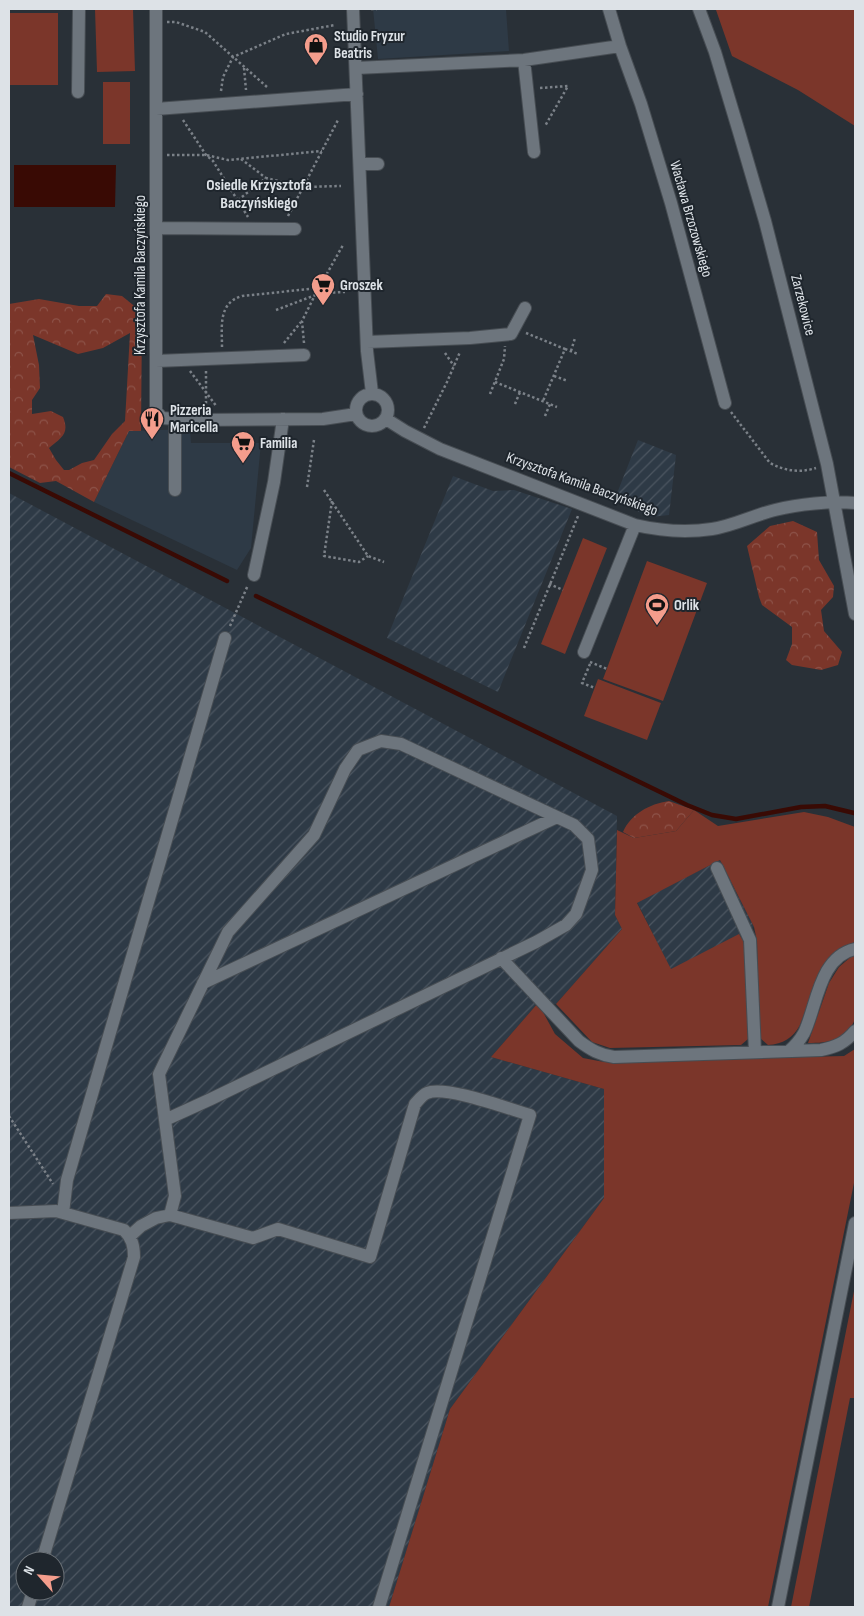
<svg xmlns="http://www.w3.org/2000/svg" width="864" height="1616" viewBox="0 0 864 1616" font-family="'Sofia Sans Condensed',sans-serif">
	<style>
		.built { fill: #2e3a46 }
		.industrial { fill: url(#industrial-furrows); fill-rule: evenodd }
		.green { fill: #7b362a }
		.forest { fill: url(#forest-crowns); fill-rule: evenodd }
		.water { fill: #390a04 }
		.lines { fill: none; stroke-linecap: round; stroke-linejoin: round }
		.stream { stroke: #390a04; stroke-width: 4.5 }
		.minor-casing { stroke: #474d53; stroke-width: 14 }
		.path { stroke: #7b8188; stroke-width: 2.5; stroke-dasharray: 2.5 2.5; stroke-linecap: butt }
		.minor { stroke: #6d757d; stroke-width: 12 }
		.labels { text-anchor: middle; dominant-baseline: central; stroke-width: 4; stroke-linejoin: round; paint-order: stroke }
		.poi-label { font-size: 15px; font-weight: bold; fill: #dde2e7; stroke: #1f262d; text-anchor: start }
		.street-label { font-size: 15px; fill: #dde2e7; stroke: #1f262d }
		.neighbourhood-label { font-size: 16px; font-weight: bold; fill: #dde2e7; stroke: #1f262d }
	</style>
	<defs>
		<pattern id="industrial-furrows" width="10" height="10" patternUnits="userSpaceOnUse" patternTransform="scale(1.25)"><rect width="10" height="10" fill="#2e3a46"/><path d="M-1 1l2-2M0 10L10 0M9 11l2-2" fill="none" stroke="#4c5661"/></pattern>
		<pattern id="forest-crowns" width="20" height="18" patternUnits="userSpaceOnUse" patternTransform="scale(1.25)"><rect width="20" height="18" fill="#7b362a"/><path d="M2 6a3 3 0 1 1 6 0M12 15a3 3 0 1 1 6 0" fill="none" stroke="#8d5349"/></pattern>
	</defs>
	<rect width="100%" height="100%" fill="#293037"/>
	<!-- built -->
	<path class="built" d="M 373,9 L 506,9 L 509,51 L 378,59 Z
		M 190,429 L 191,443 L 261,443 L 251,548 L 237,570 L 94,502 L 129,431 Z"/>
	<!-- industrial -->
	<path class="industrial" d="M 638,440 L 676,455 L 669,515 L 651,517 L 614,501 Z
		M 453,476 L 493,491 L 514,490 L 572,509 L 498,692 L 387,638 Z
		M 9,493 L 617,816 L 615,915 L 622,929 L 556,1004 L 538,1003 L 491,1057 L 604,1089 L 604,1198 L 450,1409 L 389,1607 L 9,1607 ZM 25,1561 L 55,1561 L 55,1591 L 25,1591 Z
		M 720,860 L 754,927 L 671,970 L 637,902 Z"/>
	<!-- green -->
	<path class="green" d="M 95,9 L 133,9 L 135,71 L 97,72 Z
		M 729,9 L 855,9 L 855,126 L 798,90 L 732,56 L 716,10 Z
		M 9,13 L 58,13 L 58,85 L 9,85 Z
		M 103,82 L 130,82 L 130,144 L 103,144 Z
		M 583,538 L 607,548 L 565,654 L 541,644 Z
		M 647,561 L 707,583 L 663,701 L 603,679 Z
		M 598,679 L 661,703 L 647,740 L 584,716 Z
		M 694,810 L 718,826 L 804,812 L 828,817 L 855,827 L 855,942 L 839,950 L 820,972 L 800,1025 C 793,1038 783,1044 768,1045 L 759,1037 L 757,941 L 754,927 L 720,860 L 637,903 L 671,969 L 739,934 L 747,947 L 748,1039 L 741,1045 L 610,1048 L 592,1042 L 556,1004 L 622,929 L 615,915 L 617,830 L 634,838 L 676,831 Z
		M 852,956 L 855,956 L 855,1019 C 846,1041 829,1043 808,1043 L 829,983 L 839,967 Z
		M 538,1003 L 555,1034 L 583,1058 L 604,1062 L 844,1056 L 855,1049 L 855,1178 L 768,1607 L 389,1607 L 450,1409 L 604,1198 L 604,1089 L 491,1057 Z
		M 855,1286 L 855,1398 L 850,1398 L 809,1607 L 791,1607 Z"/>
	<!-- forest -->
	<path class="forest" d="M 106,294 L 122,296 L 138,309 L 138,316 L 142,318 L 141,431 L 129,431 L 94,502 L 56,481 L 40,483 L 9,467 L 9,304 L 39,299 L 79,306 L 97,306 ZM 130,333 L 125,421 L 112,434 L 94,460 L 82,463 L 69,470 L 64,470 L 56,460 L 49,448 C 61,438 70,434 63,417 L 51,411 L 32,414 L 32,400 L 40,388 L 39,365 L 33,335 L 78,354 L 103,348 Z
		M 793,521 L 817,532 L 819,560 L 834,586 L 833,597 L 821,610 L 824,631 L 842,652 L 838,665 L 821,670 L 792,665 L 786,660 L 792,644 L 792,627 L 762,605 L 759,597 L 747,546 L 770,526 Z
		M 669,801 L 694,810 L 676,831 L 634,838 L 623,832 C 631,814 649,804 669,801 Z"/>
	<!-- water -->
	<path class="water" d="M 14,165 L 116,165 L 115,207 L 14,207 Z"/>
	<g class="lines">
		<!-- stream -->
		<path class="stream" d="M 9,473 L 227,581
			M 256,596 L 687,805 L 712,815 L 736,819 L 801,807 L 825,806 L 854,813"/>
		<!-- minor casing -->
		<g class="minor-casing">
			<path id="minor" d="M 156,9 L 156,411 L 162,418 L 194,420 L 323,419 L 356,414
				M 353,9 L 367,351 L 372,393
				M 609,9 L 620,46 L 641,104 L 671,203 L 725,403
				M 699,9 L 715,52 L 739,132 L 765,221 L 827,464 L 855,614
				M 524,60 L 534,152
				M 356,68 L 524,60 L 620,46
				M 78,92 L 79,9
				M 156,109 L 357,94
				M 360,164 L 378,164
				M 156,228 L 295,229
				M 367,342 L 470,338 L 511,334 L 525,308
				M 156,361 L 304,355
				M356 410a16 16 0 1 1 32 0a16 16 0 1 1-32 0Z
				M 386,419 L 405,431 L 440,449 L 635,525 C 661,531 685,533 712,529 C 733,526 754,515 775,510 C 799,504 830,501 855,503
				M 175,420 L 175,490
				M 254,575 L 274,482 L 283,419
				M 584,652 L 635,525
				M 717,868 L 750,940 L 755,1052
				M 501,958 L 579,1041 C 591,1050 600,1055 614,1057 L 821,1050 C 836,1047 845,1043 855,1031
				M 203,983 L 557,817
				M 789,1051 C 795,1046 800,1040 804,1033 C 817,1006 819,957 855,949
				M 165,1120 L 159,1074 L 228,932 L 314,835 L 345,769 L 358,750 L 381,741 L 401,744 L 574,825 L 588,839 L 592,870 L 576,914 L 566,925 L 536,942 L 211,1099 L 165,1120 L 175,1196 L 170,1215
				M 9,1213 L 56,1211 L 124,1230 C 132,1238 134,1246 134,1257 L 42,1561
				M 63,1213 L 67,1180 L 225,638
				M 130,1236 L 141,1226 L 156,1218 L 170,1215 L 253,1238 L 278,1229 L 370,1257 L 415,1104 C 418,1101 422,1095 427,1093 C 445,1085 509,1109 530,1115 L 379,1607
				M 28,1607 L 33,1591
				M 778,1607 L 855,1223"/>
		</g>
		<!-- path -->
		<path class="path" d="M 371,9 L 377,9
			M 167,22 L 176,22 L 205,32 L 267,87
			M 244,68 L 246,90
			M 540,88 L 568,86 L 545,126
			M 221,91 L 223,77 L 233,57 L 286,34 L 335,25
			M 183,120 L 206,155 L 213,161 L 248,217
			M 167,155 L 206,155 L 228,160 L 322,151
			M 241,159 L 266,178
			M 238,200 L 266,178 L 303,187 L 341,186
			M 288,216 L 338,120
			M 276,310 L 321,293 L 345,292
			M 526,333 L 565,349 L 543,401
			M 284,343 L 301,322
			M 304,343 L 302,321 L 316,293 L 343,245
			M 222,347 C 222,326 218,303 242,296 L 319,288
			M 565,349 L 578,354
			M 571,351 L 575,338
			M 445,353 L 454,366
			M 190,371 L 217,407
			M 206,371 L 206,408
			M 554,376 L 568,381
			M 495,382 L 557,407
			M 490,394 L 504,359 L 505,346
			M 515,404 L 520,392
			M 731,412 L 770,463 C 785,471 800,473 816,468
			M 545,416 L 550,404
			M 424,428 L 447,382 L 460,352
			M 307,487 L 314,440
			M 324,490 L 368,556 L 384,562
			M 332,501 L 324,556 L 359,562 L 368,556
			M 549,584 L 563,590
			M 230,626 L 248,585
			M 524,648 L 578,516
			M 590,662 L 607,669
			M 590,664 L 582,683 L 595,688
			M 9,1116 L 53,1184"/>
		<!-- minor -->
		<use href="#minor" class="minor"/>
	</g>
	<!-- icons -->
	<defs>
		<g id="shop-pin" transform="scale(1.25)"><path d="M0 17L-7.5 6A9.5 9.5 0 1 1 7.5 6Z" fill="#f49d8c" stroke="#1f262d"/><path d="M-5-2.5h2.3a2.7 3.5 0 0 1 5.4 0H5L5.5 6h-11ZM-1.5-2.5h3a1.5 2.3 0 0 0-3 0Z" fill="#111"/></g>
		<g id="supermarket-pin" transform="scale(1.25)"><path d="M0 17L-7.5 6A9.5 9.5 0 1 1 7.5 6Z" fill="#f49d8c" stroke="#1f262d"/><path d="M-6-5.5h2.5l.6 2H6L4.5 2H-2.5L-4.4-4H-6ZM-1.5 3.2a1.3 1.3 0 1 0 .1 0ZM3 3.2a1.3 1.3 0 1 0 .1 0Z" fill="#111"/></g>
		<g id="restaurant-pin" transform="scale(1.25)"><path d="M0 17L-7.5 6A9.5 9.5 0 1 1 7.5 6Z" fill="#f49d8c" stroke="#1f262d"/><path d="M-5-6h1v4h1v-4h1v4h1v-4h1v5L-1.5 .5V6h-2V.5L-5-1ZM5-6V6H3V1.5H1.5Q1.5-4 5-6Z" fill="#111"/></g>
		<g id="stadium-pin" transform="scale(1.25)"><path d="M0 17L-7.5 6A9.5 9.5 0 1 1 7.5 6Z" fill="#f49d8c" stroke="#1f262d"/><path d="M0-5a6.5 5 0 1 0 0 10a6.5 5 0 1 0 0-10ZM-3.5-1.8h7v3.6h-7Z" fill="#111"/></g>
	</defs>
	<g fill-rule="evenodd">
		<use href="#shop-pin" x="316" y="45"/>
		<use href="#supermarket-pin" x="323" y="285"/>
		<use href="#restaurant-pin" x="152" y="419"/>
		<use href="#supermarket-pin" x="243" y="443"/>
		<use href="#stadium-pin" x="657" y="605"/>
	</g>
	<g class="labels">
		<!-- poi labels -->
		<g class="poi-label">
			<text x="334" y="36">Studio Fryzur<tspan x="334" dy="17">Beatris</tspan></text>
			<text x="340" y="285">Groszek</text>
			<text x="170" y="410">Pizzeria<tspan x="170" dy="17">Maricella</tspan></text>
			<text x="260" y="443">Familia</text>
			<text x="674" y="605">Orlik</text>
		</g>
		<!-- street labels -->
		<g class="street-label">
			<text transform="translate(691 219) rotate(74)">Wacława Brzozowskiego</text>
			<text transform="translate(140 275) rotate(-90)">Krzysztofa Kamila Baczyńskiego</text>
			<text transform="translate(803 305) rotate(76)">Zarzekowice</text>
			<text transform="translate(582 484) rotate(20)">Krzysztofa Kamila Baczyńskiego</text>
		</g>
		<!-- neighbourhood labels -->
		<g class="neighbourhood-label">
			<text x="259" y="185">Osiedle Krzysztofa<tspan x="259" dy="18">Baczyńskiego</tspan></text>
		</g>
	</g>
	<!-- border -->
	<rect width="864" height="1616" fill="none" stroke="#dde2e7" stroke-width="20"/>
	<!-- north arrow -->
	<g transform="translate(40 1576) rotate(297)"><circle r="24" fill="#1f262d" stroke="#6b7177"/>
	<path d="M0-4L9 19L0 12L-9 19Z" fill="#f49d8c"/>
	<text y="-8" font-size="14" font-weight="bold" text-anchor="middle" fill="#dde2e7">N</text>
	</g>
</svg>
